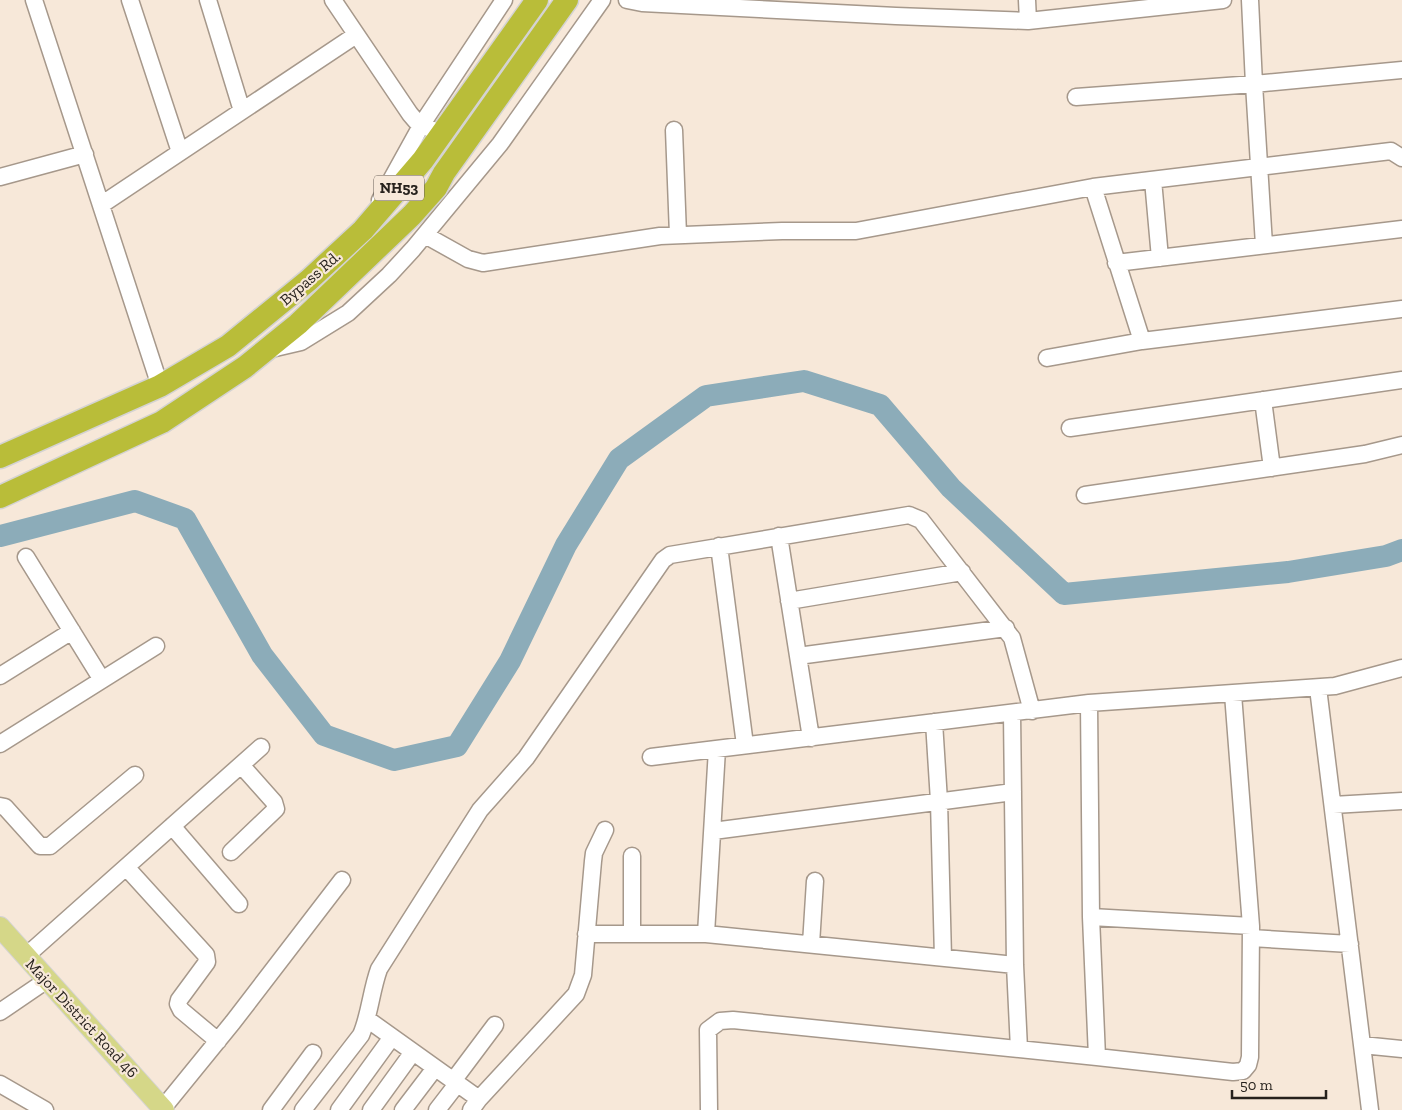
<svg xmlns="http://www.w3.org/2000/svg" width="1402" height="1110" viewBox="0 0 1402 1110" font-family="'Zilla Slab',serif">
	<style>
		.lines { fill: none; stroke-linecap: round; stroke-linejoin: round }
		.river { stroke: #8cacb9; stroke-width: 22 }
		.minor-casing { stroke: #a6988b; stroke-width: 19 }
		.major-casing { stroke: #d4d3d2; stroke-width: 22 }
		.highway-casing { stroke: #d4d3d2; stroke-width: 25 }
		.minor { stroke: #fff; stroke-width: 16 }
		.major { stroke: #d5d788; stroke-width: 20 }
		.highway { stroke: #b9bd39; stroke-width: 22 }
		.labels { text-anchor: middle; dominant-baseline: central; stroke-width: 4.5; stroke-linejoin: round; paint-order: stroke }
		.shield { fill: #f7e8d9; stroke: #655d55; stroke-width: 1 }
		.shield-label { font-size: 15px; font-weight: bold; fill: #26211c }
		.street-label { font-size: 16px; fill: #26211c; stroke: #f7e8d9 }
	</style>
	<rect width="100%" height="100%" fill="#f7e8d9"/>
	<g class="lines">
		<!-- river -->
		<path class="river" d="M 0,536 L 135,501 L 185,519 L 262,655 L 324,735 L 394,760 L 457,746 L 510,661 L 566,545 L 619,459 L 706,396 L 804,381 L 880,405 L 951,488 L 1064,594 L 1288,572 L 1386,556 L 1402,550"/>
		<!-- minor casing -->
		<g class="minor-casing">
			<path id="minor" d="M 34,0 L 160,386
				M 130,0 L 180,152
				M 208,0 L 242,111
				M 333,0 L 410,114 L 416,121 L 431,129
				M 627,0 L 642,3 L 896,16 L 1028,21 L 1223,0
				M 1027,0 L 1028,21
				M 1250,0 L 1254,84 L 1264,245
				M 1076,97 L 1254,84 L 1402,70
				M 674,130 L 678,235
				M 0,177 L 85,154
				M 1153,180 L 1160,258
				M 1093,187 L 1142,341
				M 380,200 L 422,124 L 504,0
				M 101,205 L 356,35
				M 425,235 L 468,259 L 483,263 L 660,236 L 782,231 L 856,231 L 1093,187 L 1391,151 L 1402,158
				M 1116,263 L 1402,229
				M 271,349 L 301,342 L 348,313 L 389,275 L 413,249 L 500,144 L 602,0
				M 1047,358 L 1142,341 L 1402,309
				M 1263,400 L 1272,468
				M 1070,428 L 1402,380
				M 1085,495 L 1365,454 L 1402,445
				M 779,536 L 811,738
				M 719,546 L 745,745
				M 26,557 L 102,680
				M 789,601 L 962,572
				M 798,656 L 1006,628
				M 0,676 L 72,631
				M 1318,688 L 1370,1110
				M 1012,713 L 1015,965 L 1019,1049
				M 934,722 L 939,801 L 943,958
				M 0,744 L 156,646
				M 651,757 L 1089,703
				M 1333,805 L 1402,801
				M 0,806 L 5,807 L 40,846 L 50,846 L 135,775
				M 172,826 L 239,904
				M 713,831 L 1013,792
				M 231,852 L 276,809 L 274,802 L 241,765
				M 126,867 L 206,955 L 207,962 L 179,1000 L 178,1004 L 181,1010 L 218,1041
				M 1091,917 L 1251,926
				M 586,934 L 706,934 L 1015,965
				M 632,934 L 632,856
				M 706,934 L 717,749
				M 1251,938 L 1350,944
				M 811,944 L 815,881
				M 26,956 L 261,747
				M 0,1012 L 47,980
				M 367,1019 L 479,1099
				M 1362,1045 L 1402,1049
				M 1097,1057 L 1233,1072 L 1243,1071 L 1248,1065 L 1250,1057 L 1251,926 L 1233,694
				M 453,1081 L 495,1025
				M 0,1084 L 45,1110
				M 163,1108 L 233,1022 L 342,880
				M 271,1110 L 313,1053
				M 303,1110 L 361,1035 C 370,1014 371,991 379,969 L 480,810 L 526,758 L 663,560 L 670,555 L 909,515 L 921,520 L 1012,638 L 1032,711
				M 339,1110 L 392,1037
				M 371,1110 L 413,1052
				M 403,1110 L 435,1068
				M 437,1110 L 457,1084
				M 471,1110 L 479,1099 L 576,994 L 583,975 L 593,861 L 594,853 L 605,830
				M 709,1110 L 708,1030 L 720,1021 L 733,1020 L 1097,1057 L 1091,917 L 1089,703 L 1335,686 L 1402,668"/>
		</g>
		<!-- major casing -->
		<g class="major-casing">
			<path id="major" d="M 0,927 L 164,1110"/>
		</g>
		<!-- highway casing -->
		<g class="highway-casing">
			<path id="highway" d="M 0,457 L 160,386 L 228,346 L 309,280 L 363,230 L 423,160 L 537,0
				M 0,497 L 162,422 L 245,367 L 298,324 L 412,215 L 436,188 L 444,173 L 567,0"/>
		</g>
		<!-- minor -->
		<use href="#minor" class="minor"/>
		<!-- major -->
		<use href="#major" class="major"/>
		<!-- highway -->
		<use href="#highway" class="highway"/>
	</g>
	<g class="labels">
		<!-- shield labels -->
		<rect class="shield" x="374" y="175.5" width="50" height="25" rx="4"/>
		<g class="shield-label">
			<text x="399" y="188">NH53</text>
		</g>
		<!-- street labels -->
		<g class="street-label">
			<text transform="translate(310 278) rotate(-41)">Bypass Rd.</text>
			<text transform="translate(82 1018) rotate(47)">Major District Road 46</text>
		</g>
	</g>
	<!-- scale -->
	<path d="M1232 1090v8h94v-8" fill="none" stroke="#26211c" stroke-width="2.5"/>
	<text x="1240" y="1090" font-size="15" fill="#26211c" stroke="#f7e8d9" stroke-width="4" paint-order="stroke">50 m</text>
</svg>
